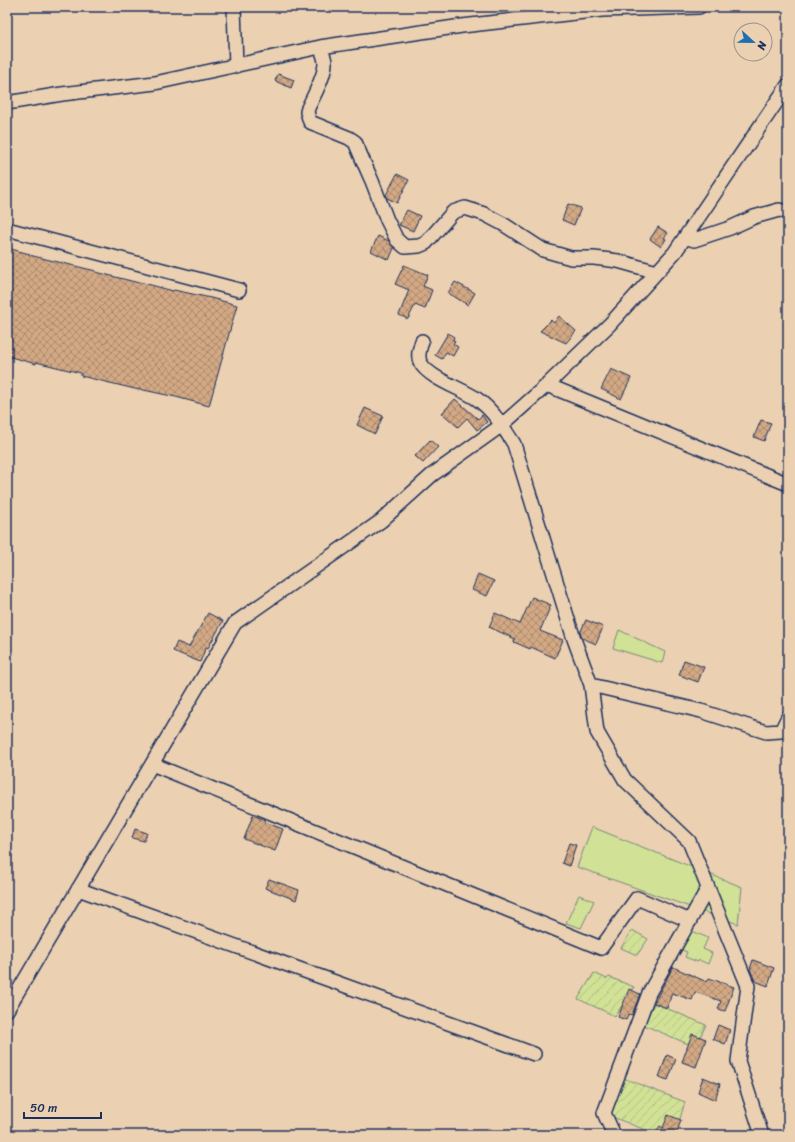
<svg xmlns="http://www.w3.org/2000/svg" width="795" height="1142" viewBox="0 0 795 1142" font-family="Sriracha,sans-serif">
	<style>
		.green { fill: #d1e195; stroke: #76887a }
		.garden { fill: url(#garden-furrows); stroke: #76887a }
		.building { fill: url(#building-cross-hatch); stroke: #1b2f5e }
		.lines { fill: none; stroke-linecap: round; stroke-linejoin: round }
		.minor-casing { stroke: #1b2f5e; stroke-width: 16 }
		.minor { stroke: #ebd1b2; stroke-width: 13 }
	</style>
	<defs>
		<pattern id="garden-furrows" width="10" height="10" patternUnits="userSpaceOnUse"><rect width="10" height="10" fill="#d1e195"/><path d="M-1 1l2-2M0 10L10 0M9 11l2-2" fill="none" stroke="#b3c183"/></pattern>
		<pattern id="building-cross-hatch" width="8" height="8" patternUnits="userSpaceOnUse"><rect width="8" height="8" fill="#d3a984"/><path d="M0 0l8 8M0 8l8-8" fill="none" stroke="#aa8a6f"/></pattern>
	</defs>
	<rect width="100%" height="100%" fill="#ebd1b2"/>
	<filter id="ink" filterUnits="userSpaceOnUse"><feTurbulence type="fractalNoise" baseFrequency=".025" numOctaves="2"/><feDisplacementMap in="SourceGraphic" scale="8" xChannelSelector="R" yChannelSelector="G"/><feConvolveMatrix kernelMatrix="1 2 1 2 8 2 1 2 1" color-interpolation-filters="sRGB"/></filter>
	<g filter="url(#ink)">
		<!-- green -->
		<path class="green" d="M 619,630 L 665,652 L 662,663 L 613,648 Z
			M 592,827 L 742,887 L 738,924 L 577,867 Z
			M 579,895 L 594,901 L 581,928 L 566,923 Z
			M 690,930 L 708,938 L 703,949 L 712,953 L 708,964 L 699,960 L 698,962 L 685,957 L 687,952 L 682,950 Z"/>
		<!-- garden -->
		<path class="garden" d="M 632,930 L 648,939 L 637,955 L 621,948 Z
			M 594,973 L 607,979 L 609,977 L 634,987 L 615,1016 L 578,999 Z
			M 654,1003 L 706,1025 L 695,1047 L 644,1025 Z
			M 623,1078 L 685,1102 L 675,1135 L 658,1135 L 610,1116 Z"/>
		<!-- building -->
		<path class="building" d="M 278,74 L 294,80 L 291,88 L 275,81 Z
			M 397,174 L 409,180 L 397,203 L 387,198 L 386,195 Z
			M 568,204 L 581,208 L 574,225 L 562,220 Z
			M 407,210 L 420,216 L 413,231 L 399,225 Z
			M 658,227 L 668,233 L 664,238 L 666,239 L 661,247 L 650,239 Z
			M 378,236 L 389,241 L 394,248 L 389,260 L 371,251 Z
			M 7,248 L 30,254 L 29,255 L 96,271 L 96,272 L 139,283 L 140,282 L 173,291 L 174,290 L 211,298 L 237,305 L 209,406 L 176,397 L 139,389 L 139,390 L 81,376 L 81,373 L 36,362 L 36,364 L 7,356 Z
			M 404,265 L 428,275 L 423,286 L 432,290 L 425,309 L 415,305 L 408,319 L 399,315 L 409,290 L 395,284 Z
			M 455,282 L 475,293 L 468,305 L 448,293 Z
			M 559,316 L 576,331 L 566,343 L 540,331 L 551,320 L 554,323 Z
			M 448,333 L 454,337 L 453,340 L 455,341 L 453,344 L 458,347 L 453,356 L 446,352 L 442,359 L 435,355 Z
			M 611,369 L 631,378 L 621,399 L 601,389 Z
			M 455,399 L 478,419 L 482,415 L 487,422 L 477,430 L 467,418 L 458,427 L 442,413 Z
			M 365,408 L 383,416 L 375,434 L 357,425 Z
			M 761,420 L 771,423 L 764,441 L 754,437 Z
			M 430,440 L 438,447 L 423,463 L 415,456 Z
			M 478,574 L 494,581 L 487,596 L 472,590 Z
			M 532,597 L 551,605 L 540,631 L 563,640 L 555,658 L 531,647 L 530,649 L 514,642 L 515,639 L 489,627 L 495,613 L 520,624 Z
			M 208,613 L 223,621 L 208,648 L 206,647 L 200,662 L 173,651 L 177,642 L 189,647 Z
			M 586,620 L 603,627 L 596,644 L 582,638 L 580,633 Z
			M 684,660 L 704,667 L 698,682 L 679,675 Z
			M 253,815 L 265,820 L 264,822 L 283,829 L 275,851 L 244,839 Z
			M 135,829 L 147,833 L 144,841 L 132,838 Z
			M 569,843 L 576,845 L 569,866 L 562,863 Z
			M 269,879 L 299,890 L 296,900 L 265,888 Z
			M 753,960 L 774,968 L 768,986 L 755,981 L 750,969 Z
			M 673,967 L 707,982 L 709,978 L 734,987 L 725,1011 L 718,1009 L 721,1001 L 695,992 L 692,1000 L 672,993 L 667,1008 L 654,1003 Z
			M 629,989 L 640,994 L 632,1015 L 629,1014 L 626,1020 L 618,1017 Z
			M 718,1025 L 730,1030 L 725,1044 L 713,1039 Z
			M 692,1034 L 706,1039 L 696,1067 L 682,1062 Z
			M 667,1055 L 676,1059 L 668,1080 L 659,1077 Z
			M 703,1077 L 720,1084 L 715,1100 L 698,1092 Z
			M 668,1115 L 681,1120 L 676,1135 L 654,1135 L 660,1126 L 663,1128 Z"/>
		<g class="lines">
			<!-- minor casing -->
			<g class="minor-casing">
				<path id="minor" d="M 234,7 L 236,66
					M 320,47 C 322,52 325,57 325,63 C 325,76 314,95 308,108 L 307,112 L 310,122 L 349,138 L 355,142 L 364,163 L 372,181 L 387,220 L 397,240 L 405,247 L 419,246 L 426,243 L 453,212 L 465,208 L 484,214 L 503,224 L 543,250 L 571,258 L 594,258 L 618,261 L 657,272
					M 7,103 L 62,94 L 155,83 L 320,47 L 462,26 L 602,10 L 699,7
					M 7,229 L 239,290
					M 685,237 L 694,240 L 730,228 L 754,217 L 779,210 L 788,212
					M 422,341 C 420,348 417,355 420,362 C 428,378 463,389 477,399 C 493,410 504,428 514,444 L 574,639 L 591,685 L 597,732 L 625,780 L 689,841 L 748,986 L 738,1061 L 762,1135
					M 547,385 L 788,484
					M 591,685 L 701,711 L 766,732 L 781,731 L 788,717
					M 152,764 L 601,948 L 637,898 L 690,921
					M 78,889 L 534,1054
					M 7,1010 L 235,623 L 381,521 L 432,475 L 502,425 L 547,385 L 610,324 L 675,252 L 788,85
					M 614,1135 L 604,1113 L 649,993 L 708,888"/>
			</g>
			<!-- minor -->
			<use href="#minor" class="minor"/>
		</g>
	</g>
	<!-- margin -->
	<rect width="795" height="1142" fill="none" stroke="#ebd1b2" stroke-width="24"/>
	<rect x="12" y="12" width="771" height="1118" fill="none" stroke="#1b2f5e" stroke-width="1.5" filter="url(#ink)"/>
	<!-- north arrow -->
	<g transform="translate(753 42) rotate(112)"><circle r="19" fill="#ebd1b2" stroke="#989090"/>
	<path d="M0-3L7 15L0 10L-7 15Z" fill="#1f6fb2"/>
	<text y="-6" font-size="11" font-weight="bold" text-anchor="middle" fill="#1b2f5e">N</text>
	</g>
	<!-- scale -->
	<path d="M24 1112v6h77v-6" fill="none" stroke="#1b2f5e" stroke-width="2"/>
	<text x="30" y="1112" font-size="12" fill="#1b2f5e" stroke="#ebd1b2" stroke-width="3" paint-order="stroke">50 m</text>
</svg>
